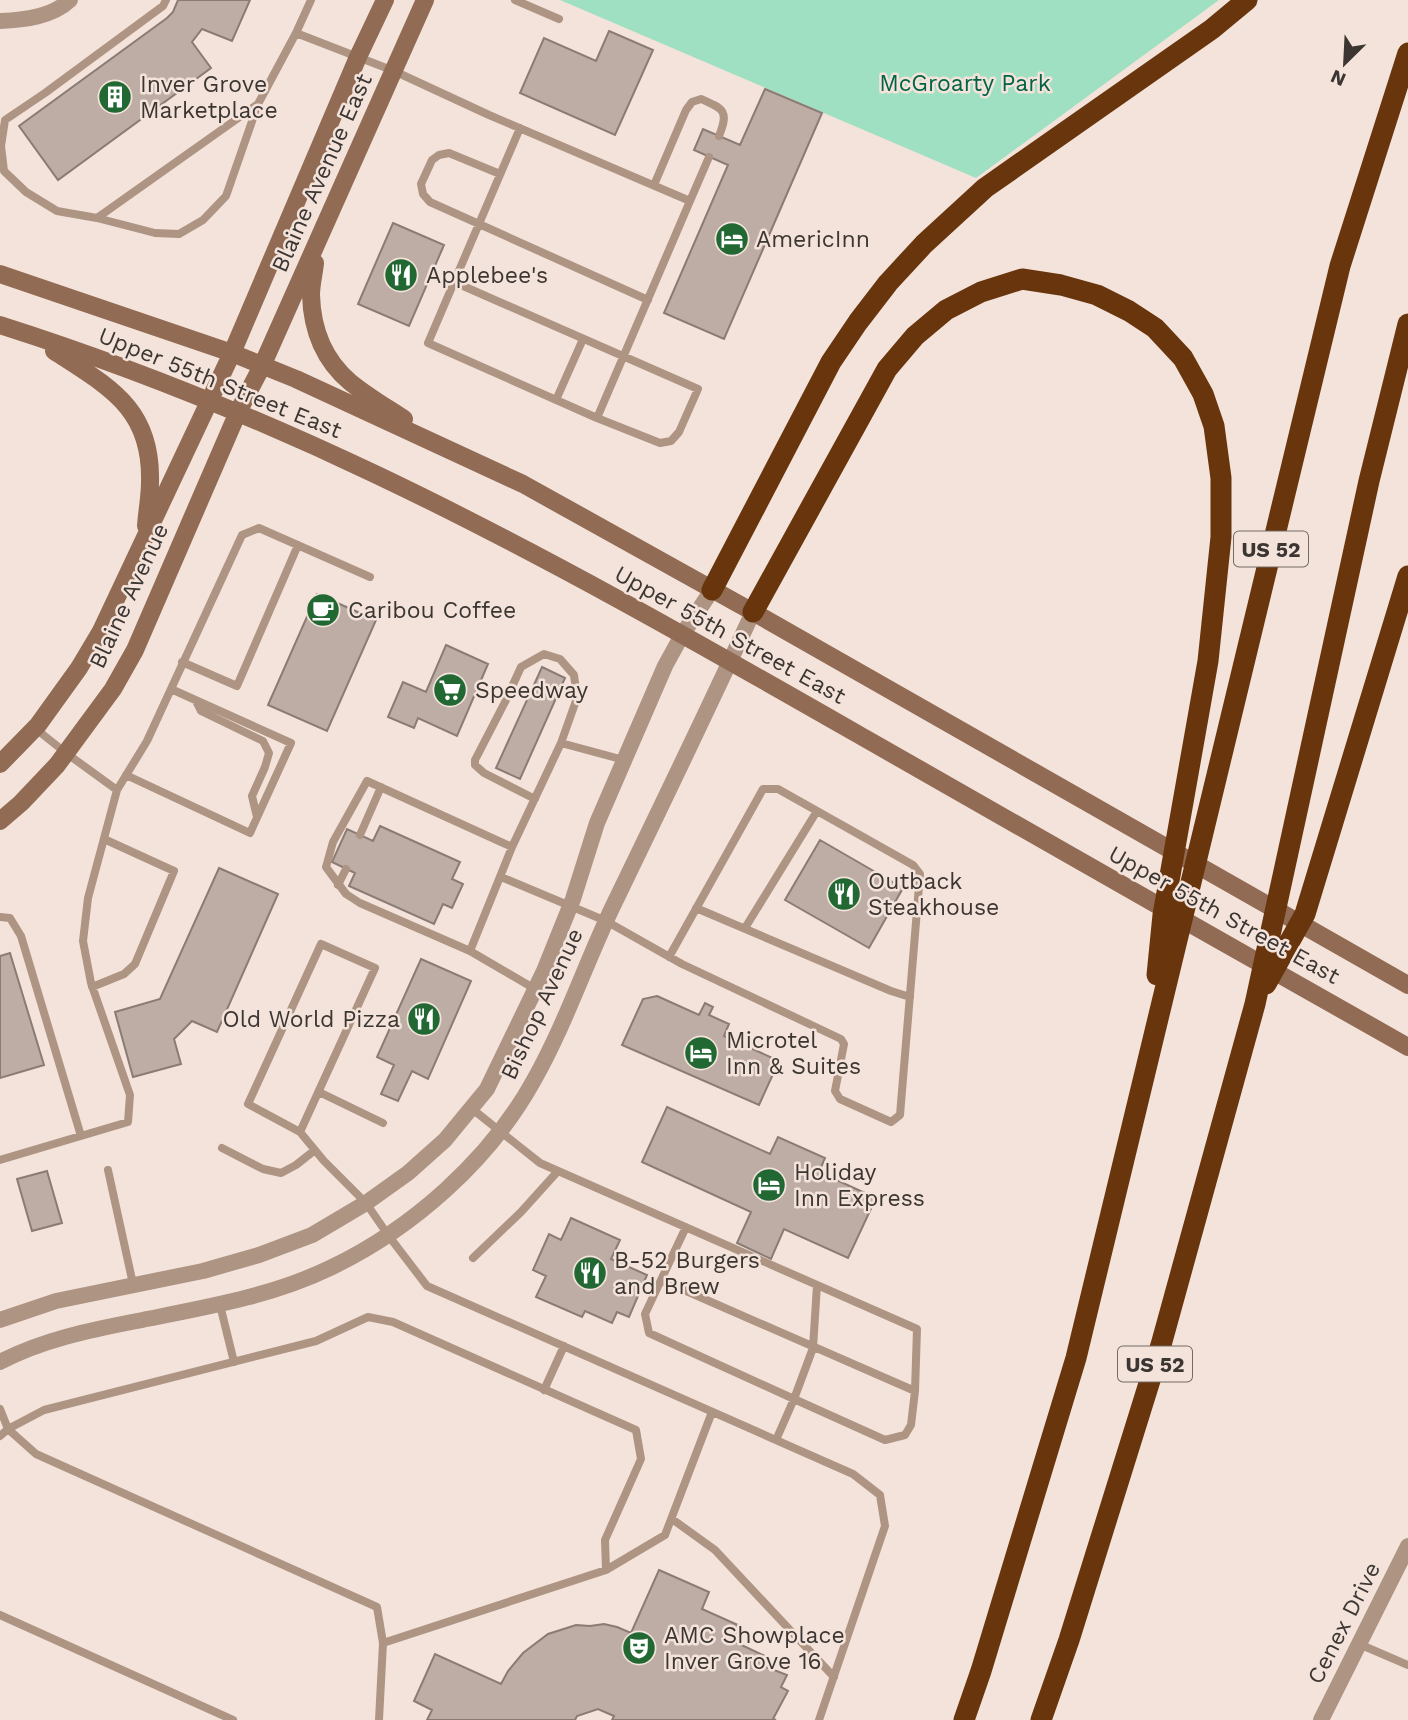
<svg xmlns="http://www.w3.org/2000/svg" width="1408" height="1720" viewBox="0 0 1408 1720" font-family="'Work Sans',sans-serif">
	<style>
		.green { fill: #9fe0c2 }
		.building { fill: #bdada5; stroke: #8a7b74; stroke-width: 2 }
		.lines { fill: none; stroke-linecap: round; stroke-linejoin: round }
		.lane { stroke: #ae9483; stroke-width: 8 }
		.street { stroke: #ae9483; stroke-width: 16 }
		.secondary { stroke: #916b53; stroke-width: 18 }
		.highway { stroke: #68350d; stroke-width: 21 }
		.labels { text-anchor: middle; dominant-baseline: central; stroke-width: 5; stroke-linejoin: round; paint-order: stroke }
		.shield { fill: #f4e3db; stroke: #736a65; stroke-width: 2 }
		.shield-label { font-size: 21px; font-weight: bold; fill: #3c3633 }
		.park-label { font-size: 23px; fill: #006345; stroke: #f4e3db }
		.poi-label { font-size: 23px; fill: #3c3633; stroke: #f4e3db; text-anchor: start }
		.street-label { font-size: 23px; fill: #3c3633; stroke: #f4e3db }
	</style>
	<rect width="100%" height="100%" fill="#f4e3db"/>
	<!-- green -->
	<path class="green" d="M 560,0 L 1219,0 L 976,178 Z"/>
	<!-- building -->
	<path class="building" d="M 178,0 L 250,0 L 232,41 L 202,29 L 192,42 L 211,68 L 58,180 L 19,126 L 167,18 L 173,12 Z
		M 609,31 L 653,50 L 615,135 L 520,93 L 544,38 L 596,61 Z
		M 765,89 L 822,113 L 724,339 L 664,313 L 728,165 L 694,150 L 703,129 L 740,145 Z
		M 393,223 L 444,245 L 409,326 L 358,304 Z
		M 317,594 L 376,620 L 327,731 L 268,705 Z
		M 446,645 L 488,664 L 457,736 L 418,718 L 414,728 L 388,717 L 403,682 L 426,692 Z
		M 542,667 L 565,678 L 520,779 L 496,768 Z
		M 380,826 L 460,862 L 452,879 L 463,884 L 452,908 L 443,904 L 434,924 L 349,886 L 355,873 L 332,862 L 347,829 L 373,841 Z
		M 820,840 L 903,888 L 869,948 L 785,900 Z
		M 219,868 L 278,894 L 217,1032 L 192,1021 L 174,1039 L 181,1064 L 133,1077 L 115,1012 L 160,999 Z
		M 10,953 L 44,1065 L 0,1078 L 0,956 Z
		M 421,959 L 471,981 L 428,1079 L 412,1071 L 398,1101 L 381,1094 L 394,1065 L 377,1057 Z
		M 657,996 L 699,1015 L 705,1003 L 713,1007 L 709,1015 L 729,1024 L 724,1036 L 779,1061 L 759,1105 L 622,1045 L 643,999 Z
		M 667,1107 L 770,1154 L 778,1137 L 825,1158 L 819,1172 L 876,1198 L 848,1258 L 784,1229 L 771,1259 L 737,1243 L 751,1212 L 642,1162 Z
		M 47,1171 L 62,1223 L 32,1231 L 17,1179 Z
		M 571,1218 L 620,1240 L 611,1259 L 647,1275 L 629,1317 L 617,1312 L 612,1323 L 585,1311 L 582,1317 L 536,1297 L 546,1276 L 533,1270 L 549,1234 L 561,1240 Z
		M 659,1570 L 709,1592 L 702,1609 L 740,1626 L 731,1640 L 765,1656 L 761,1665 L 787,1675 L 781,1687 L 788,1691 L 773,1719 L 776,1720 L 612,1720 L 614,1716 L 598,1709 L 577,1716 L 575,1720 L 427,1720 L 432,1710 L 414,1701 L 435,1654 L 501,1684 L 508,1671 L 523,1653 L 548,1634 L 576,1625 L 590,1626 L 604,1624 L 617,1627 L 631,1633 Z"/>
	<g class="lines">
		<!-- lane -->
		<path class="lane" d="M 166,0 L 163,6 L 45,93 L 5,120 L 1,146 L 4,171 L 26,192 L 57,211 L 97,218 L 258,104 L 296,33 L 311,0
			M 515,0 L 559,19
			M 296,33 L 394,71 L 489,115 L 690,201 L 597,418 L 428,343 L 520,128
			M 500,174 L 449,153 L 439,155 L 432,160 L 421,184 L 423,194 L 430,202 L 648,300
			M 654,185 L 686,110 L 692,102 L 701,99 C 724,109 729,111 719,136
			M 690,201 L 709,157
			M 97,218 L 155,233 L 179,234 L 203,220 L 226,196 L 258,104
			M 454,282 L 698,389 L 679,432 L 671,441 L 660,443 L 597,418
			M 556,400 L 583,339
			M 182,662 L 237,686 L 298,545
			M 196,701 L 201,711 L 263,741 L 269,753 L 265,767 L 252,796 L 257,817
			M 36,729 L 66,753 L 117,790 L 147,741 L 242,535 L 259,528 L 370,577
			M 561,743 L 624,760
			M 126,775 L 250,833 L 291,743 L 171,689
			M 360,835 L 381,787
			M 512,847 L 470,951 L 535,989
			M 501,877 L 606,921 L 682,964 L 841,1039 L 844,1044 L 835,1091 L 840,1099 L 891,1122 L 900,1115 L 920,874 L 913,865 L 778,789 L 763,789 L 669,957
			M 338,885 L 346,869
			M 696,908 L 891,991 L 910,997
			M 0,917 L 10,918 L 21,936 L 81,1136
			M 745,928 L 817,811
			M 470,951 L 360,903 L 346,894 L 326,867 L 333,842 L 367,781 L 512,847 L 561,743 L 577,698 L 574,675 L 560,659 L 544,654 L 521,667 L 505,702 L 475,760 L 475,765 L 484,773 L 535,799
			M 92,987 L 124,974 L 135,964 L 174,871 L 104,839
			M 319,1092 L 383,1123
			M 471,1108 L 540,1163 L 917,1329 L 915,1391 L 911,1425 L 905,1435 L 885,1440 L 794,1399 L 776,1440
			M 300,1132 L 375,968 L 321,944 L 248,1104 L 300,1132 L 324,1161 L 366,1203 L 388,1235 L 427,1286 L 853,1474 L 880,1495 L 885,1526 L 819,1720
			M 222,1148 L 263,1169 L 281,1173 L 296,1165 L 315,1150
			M 0,1160 L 128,1122 L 130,1095 L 91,983 L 83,941 L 88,898 L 117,790
			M 108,1170 L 133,1284
			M 686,1227 L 645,1314 L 649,1333 L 794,1399 L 813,1348 L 817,1285
			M 473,1258 L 521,1212 L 558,1171
			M 661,1280 L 915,1391
			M 220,1305 L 234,1362
			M 544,1390 L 564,1346
			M 0,1409 L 8,1429 L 0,1436
			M 672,1519 L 715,1550 L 834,1677
			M 0,1615 L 233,1720
			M 383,1643 L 377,1607 L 36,1454 L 8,1429 L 44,1410 L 316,1341 L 368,1317 L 393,1322 L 636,1430 L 641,1459 L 605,1540 L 606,1570
			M 1359,1644 L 1408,1665
			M 379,1720 L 383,1643 L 606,1570 L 665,1535 L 712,1412"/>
		<!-- street -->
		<path class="street" d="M 0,21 C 24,20 52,17 70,0
			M 0,1320 L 56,1301 L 203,1271 L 259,1255 L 312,1235 L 366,1203 L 408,1173 L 445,1140 L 487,1089 L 544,971 L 573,899 L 597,823 L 665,666 L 682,635 L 712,590
			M 0,1362 C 42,1340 90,1330 137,1321 C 202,1308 270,1297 330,1268 C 412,1229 490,1160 534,1080 C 565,1025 585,965 612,908 C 660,809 707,711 753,612
			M 1321,1720 L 1408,1546"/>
		<!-- secondary -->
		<path class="secondary" d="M 315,263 C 314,273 311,285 311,295 C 312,329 324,360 350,382 C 367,396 386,407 404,419
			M 0,274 L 232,353 L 296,379 L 523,484 L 753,612 L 1408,985
			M 0,325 C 129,366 255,417 377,475 C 545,555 707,648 868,740 C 1047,843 1228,945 1408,1047
			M 54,351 C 109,387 152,408 150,482 C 150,497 147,511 146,526
			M 0,764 L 38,725 L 79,668 L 101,631 L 232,353 L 358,57 L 385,0
			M 0,821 L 21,803 L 57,765 L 113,689 L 135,650 L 238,412 L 262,366 L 425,0"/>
		<!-- highway -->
		<path class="highway" d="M 712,590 L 831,362 L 858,322 L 888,283 L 924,244 L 985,188 L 1212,29 L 1247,0
			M 753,612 L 887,369 L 915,336 L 946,310 L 981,292 L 1022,279 L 1061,285 L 1097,295 L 1129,311 L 1155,328 L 1183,358 L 1203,394 L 1214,426 L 1221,478 L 1221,537 L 1208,661 L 1163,915 L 1157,975
			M 1266,984 L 1305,914 L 1408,576
			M 964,1720 L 981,1671 L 1076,1358 L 1340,266 L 1408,53
			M 1041,1720 L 1069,1640 L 1161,1345 L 1255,1004 L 1369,481 L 1408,324"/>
	</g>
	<!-- icons -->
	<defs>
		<g id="building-disc" transform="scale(1.75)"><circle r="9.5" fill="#226833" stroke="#f4e3db"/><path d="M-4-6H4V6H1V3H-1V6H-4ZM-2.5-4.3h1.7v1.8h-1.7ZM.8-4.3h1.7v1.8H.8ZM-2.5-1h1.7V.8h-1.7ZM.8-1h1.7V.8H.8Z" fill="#fff"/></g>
		<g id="hotel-disc" transform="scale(1.75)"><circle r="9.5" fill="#226833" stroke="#f4e3db"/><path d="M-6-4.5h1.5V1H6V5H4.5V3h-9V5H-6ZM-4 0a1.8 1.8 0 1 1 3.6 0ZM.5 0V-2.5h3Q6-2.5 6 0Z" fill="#fff"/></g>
		<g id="restaurant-disc" transform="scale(1.75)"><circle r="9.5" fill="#226833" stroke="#f4e3db"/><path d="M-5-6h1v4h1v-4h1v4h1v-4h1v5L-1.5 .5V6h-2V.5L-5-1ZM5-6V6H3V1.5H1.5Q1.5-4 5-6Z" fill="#fff"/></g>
		<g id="cafe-disc" transform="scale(1.75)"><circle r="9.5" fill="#226833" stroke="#f4e3db"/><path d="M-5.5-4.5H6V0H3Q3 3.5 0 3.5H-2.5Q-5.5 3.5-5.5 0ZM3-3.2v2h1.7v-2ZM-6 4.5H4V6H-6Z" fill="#fff"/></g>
		<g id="supermarket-disc" transform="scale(1.75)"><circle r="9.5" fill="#226833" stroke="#f4e3db"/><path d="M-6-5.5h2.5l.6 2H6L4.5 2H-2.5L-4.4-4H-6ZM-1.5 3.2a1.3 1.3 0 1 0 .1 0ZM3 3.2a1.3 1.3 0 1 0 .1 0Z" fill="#fff"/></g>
		<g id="theatre-disc" transform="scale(1.75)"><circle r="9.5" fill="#226833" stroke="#f4e3db"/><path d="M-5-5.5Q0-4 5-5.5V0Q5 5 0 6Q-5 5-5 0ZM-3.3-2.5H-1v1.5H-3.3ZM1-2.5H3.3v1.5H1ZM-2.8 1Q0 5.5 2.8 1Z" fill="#fff"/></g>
	</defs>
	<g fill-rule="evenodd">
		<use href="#building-disc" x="115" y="97"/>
		<use href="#hotel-disc" x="732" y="239"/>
		<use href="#restaurant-disc" x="401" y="275"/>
		<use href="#cafe-disc" x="323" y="610"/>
		<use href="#supermarket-disc" x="450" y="690"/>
		<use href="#restaurant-disc" x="844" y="894"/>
		<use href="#restaurant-disc" x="424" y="1019"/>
		<use href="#hotel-disc" x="701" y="1053"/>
		<use href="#hotel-disc" x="769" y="1185"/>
		<use href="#restaurant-disc" x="590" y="1273"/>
		<use href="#theatre-disc" x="639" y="1648"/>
	</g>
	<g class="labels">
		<!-- shield labels -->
		<g class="shield">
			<rect x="1234" y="531.5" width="74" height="35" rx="5"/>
			<rect x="1118" y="1346.5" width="74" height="35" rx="5"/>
		</g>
		<g class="shield-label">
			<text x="1271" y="549">US 52</text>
			<text x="1155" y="1364">US 52</text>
		</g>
		<!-- park labels -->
		<g class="park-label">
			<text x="965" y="83">McGroarty Park</text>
		</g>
		<!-- poi labels -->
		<g class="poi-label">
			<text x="140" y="84">Inver Grove<tspan x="140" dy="26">Marketplace</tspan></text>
			<text x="756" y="239">AmericInn</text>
			<text x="426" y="275">Applebee's</text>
			<text x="348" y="610">Caribou Coffee</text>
			<text x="475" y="690">Speedway</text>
			<text x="868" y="881">Outback<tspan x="868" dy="26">Steakhouse</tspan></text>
			<text x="400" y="1019" text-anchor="end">Old World Pizza</text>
			<text x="726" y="1040">Microtel<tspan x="726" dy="26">Inn &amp; Suites</tspan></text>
			<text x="794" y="1172">Holiday<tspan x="794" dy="26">Inn Express</tspan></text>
			<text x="614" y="1260">B-52 Burgers<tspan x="614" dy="26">and Brew</tspan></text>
			<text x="664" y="1635">AMC Showplace<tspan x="664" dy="26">Inver Grove 16</tspan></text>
		</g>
		<!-- street labels -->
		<g class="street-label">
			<text transform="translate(322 173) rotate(-66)">Blaine Avenue East</text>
			<text transform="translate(220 383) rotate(22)">Upper 55th Street East</text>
			<text transform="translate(129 596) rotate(-65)">Blaine Avenue</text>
			<text transform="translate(730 635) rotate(29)">Upper 55th Street East</text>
			<text transform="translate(1224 915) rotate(29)">Upper 55th Street East</text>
			<text transform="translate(542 1004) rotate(-65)">Bishop Avenue</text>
			<text transform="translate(1344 1623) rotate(-63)">Cenex Drive</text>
		</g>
	</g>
	<!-- north arrow -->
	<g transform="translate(1345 63) rotate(204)" stroke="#f4e3db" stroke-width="5" paint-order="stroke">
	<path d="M0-5L12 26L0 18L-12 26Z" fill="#3c3633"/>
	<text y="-10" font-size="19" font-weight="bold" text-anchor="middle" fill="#3c3633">N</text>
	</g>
</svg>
